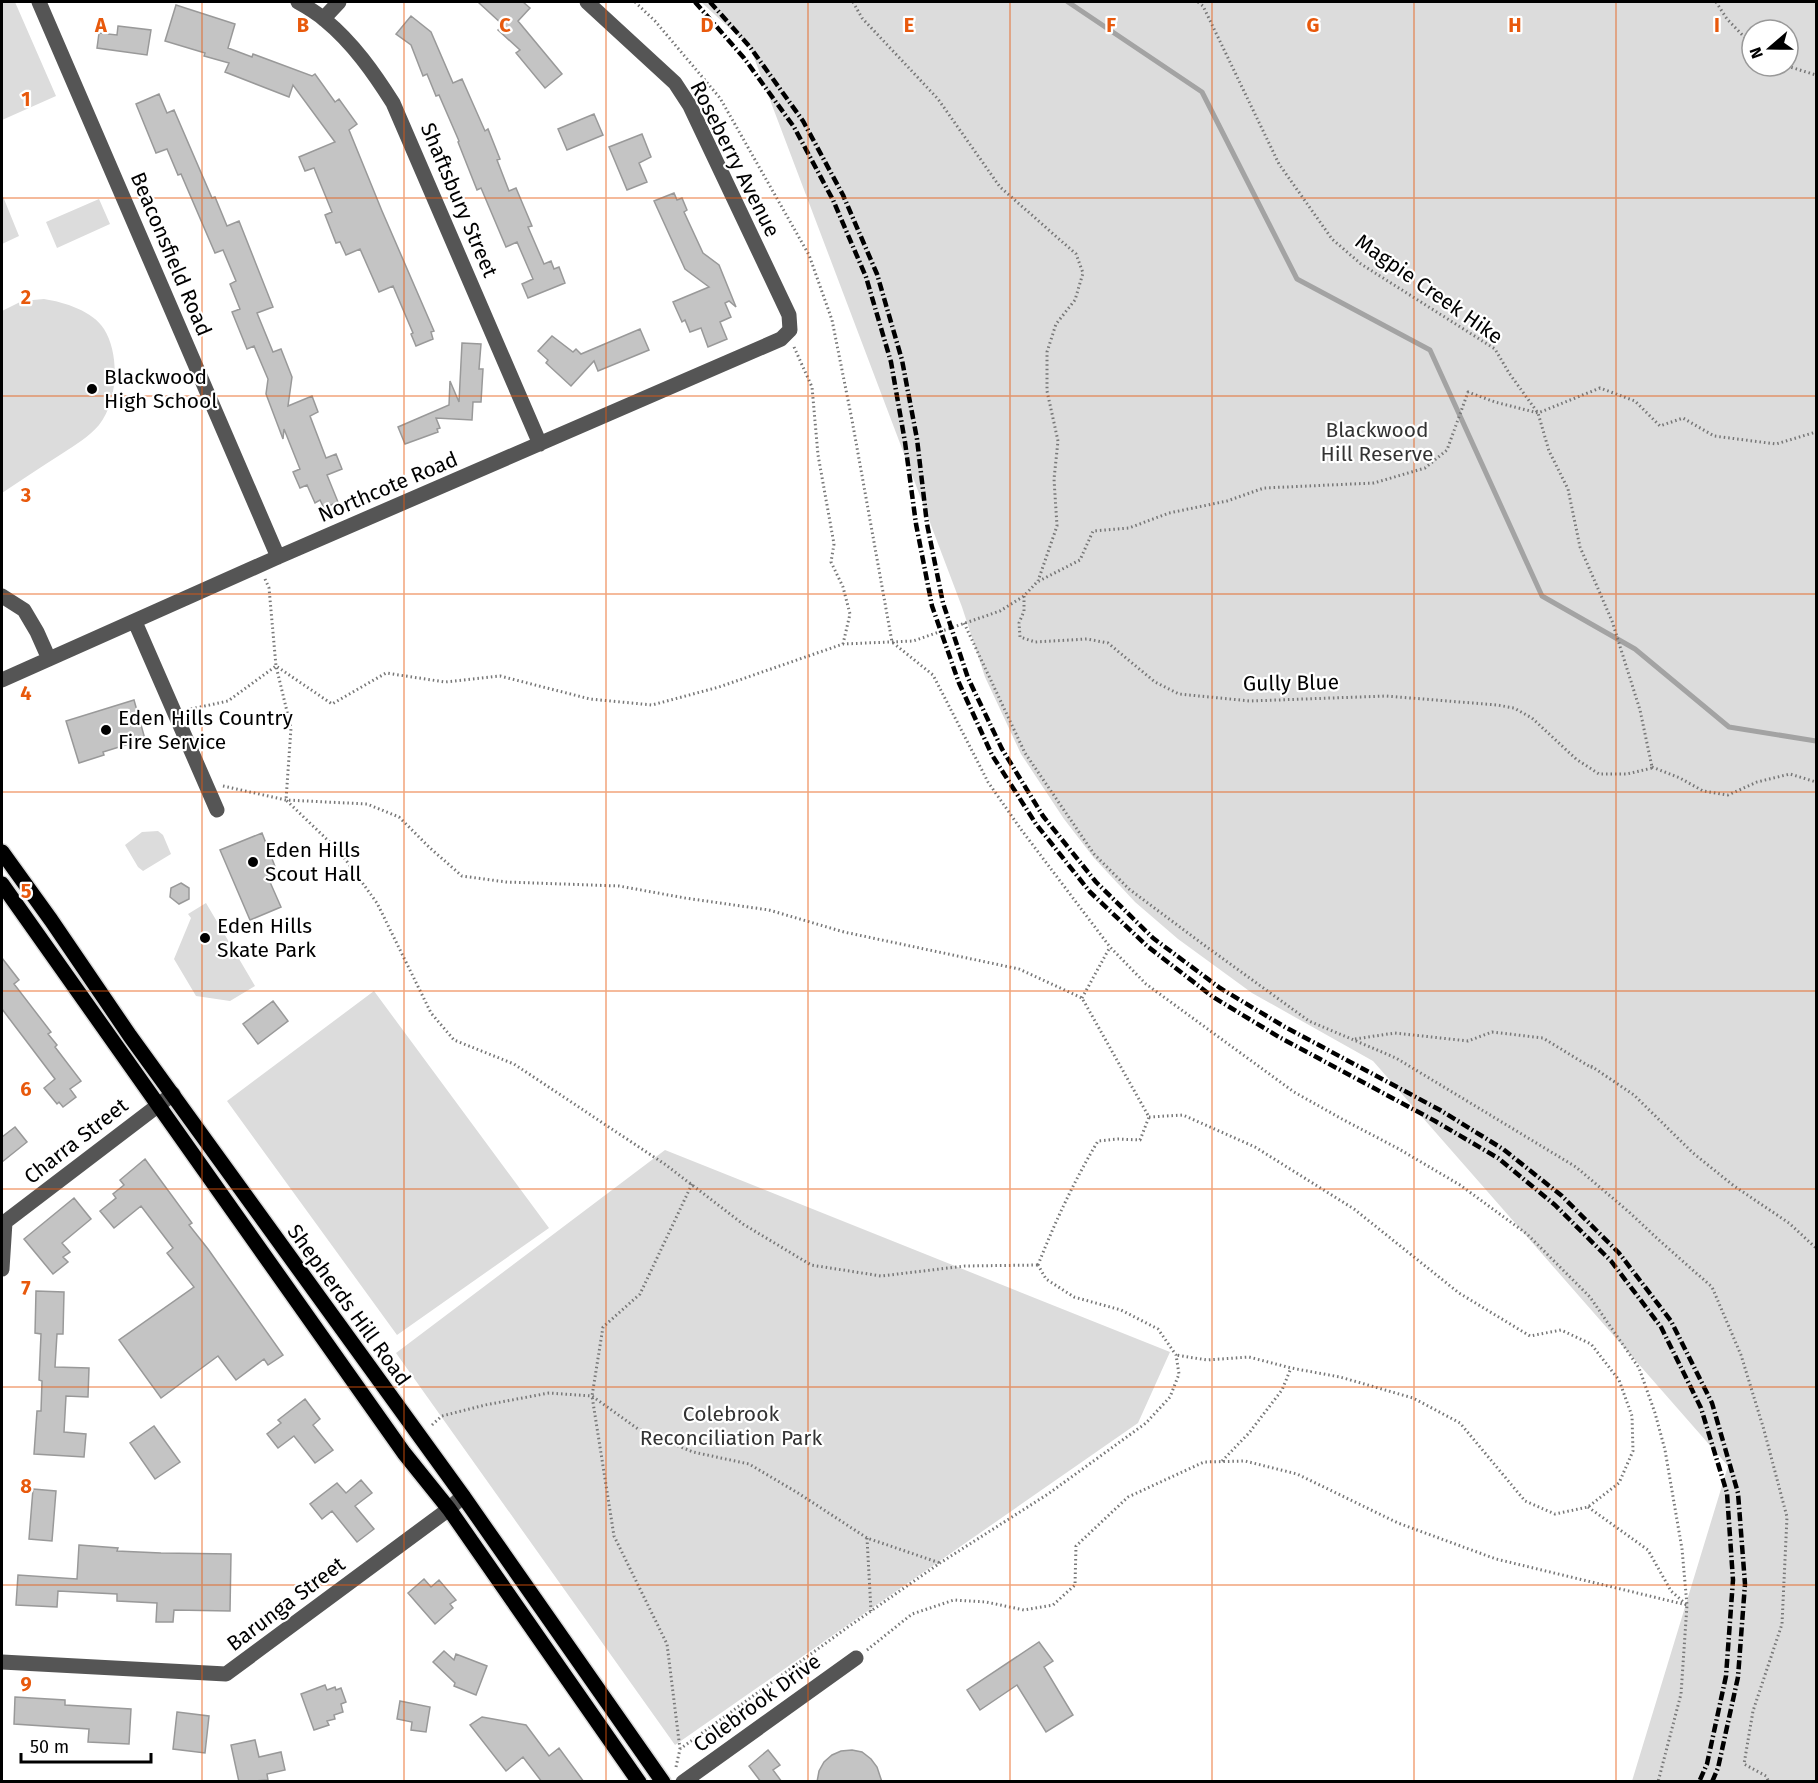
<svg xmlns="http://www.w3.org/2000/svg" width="1818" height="1783" viewBox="0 0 1818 1783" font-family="'Fira Sans',sans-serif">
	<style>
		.green { fill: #dcdcdc; fill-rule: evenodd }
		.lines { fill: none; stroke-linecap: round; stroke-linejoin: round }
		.stream { stroke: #a3a3a3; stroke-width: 5 }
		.building { fill: #c4c4c4; stroke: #999; stroke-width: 1.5 }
		.major-casing { stroke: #dbdbdb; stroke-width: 18 }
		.path { stroke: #777; stroke-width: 3; stroke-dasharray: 1.5 3; stroke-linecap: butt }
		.minor { stroke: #555; stroke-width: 15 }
		.major { stroke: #000; stroke-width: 15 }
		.rail { stroke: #000; stroke-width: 4.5; stroke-dasharray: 9 3 1.5 3; stroke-linecap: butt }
		.grid { fill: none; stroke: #e8590c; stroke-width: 1.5; stroke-opacity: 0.55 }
		.poi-dot { fill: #000; stroke: #fff; stroke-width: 2 }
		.labels { text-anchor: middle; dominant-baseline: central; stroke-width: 4.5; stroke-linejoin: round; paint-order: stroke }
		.street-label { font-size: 21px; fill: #000; stroke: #fff }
		.poi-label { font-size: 21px; fill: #000; stroke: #fff; text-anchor: start }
		.park-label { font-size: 21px; fill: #333; stroke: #fff }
		.grid-label { font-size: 20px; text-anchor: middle; font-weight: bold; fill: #e8590c; stroke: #fff; stroke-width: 4.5; stroke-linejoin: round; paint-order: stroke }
	</style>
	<rect width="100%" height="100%" fill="#fff"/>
	<!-- green -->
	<path class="green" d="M 2,2 L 15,2 L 56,96 L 2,120 Z
		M 701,2 L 1816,2 L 1816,1781 L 1632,1781 L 1728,1466 L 1373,1061 L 1252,993 L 1178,939 L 1135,902 L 1094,858 L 1064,819 L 1021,754 L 985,677 L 962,607 L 750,47 ZM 1752,30 L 1788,30 L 1788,66 L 1752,66 Z
		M 2,194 L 19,236 L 2,244 Z
		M 99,199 L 110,224 L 57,248 L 46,222 Z
		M 44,299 C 64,302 93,311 104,329 C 120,354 118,402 99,425 C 89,437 75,445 63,453 C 42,466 22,480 2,493 L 2,311 L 22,301 Z
		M 158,831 L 163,835 L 171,854 L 143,871 L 138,867 L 125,845 L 142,832 Z
		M 206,903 L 255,986 L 230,1001 L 196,996 L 174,959 L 191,918 L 188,914 Z
		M 374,991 L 549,1228 L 397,1335 L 227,1101 Z
		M 665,1150 L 1170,1352 L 1138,1423 L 675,1745 L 396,1353 Z"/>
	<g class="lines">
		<!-- stream -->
		<path class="stream" d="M 1068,2 L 1202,92 L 1297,279 L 1430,350 L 1542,596 L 1635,649 L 1729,727 L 1816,741"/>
	</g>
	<!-- building -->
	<path class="building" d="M 478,2 L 523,2 L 530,8 L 518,21 L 562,74 L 545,88 L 516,53 L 520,50 L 498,30 L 503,25 Z
		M 176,5 L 235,24 L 228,48 L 252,57 L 253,54 L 312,76 L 315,74 L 335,102 L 339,99 L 357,124 L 349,130 L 382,211 L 434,331 L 431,332 L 433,339 L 416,346 L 411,334 L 413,333 L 393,286 L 379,292 L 360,249 L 346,255 L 340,242 L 336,243 L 325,215 L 332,212 L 314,168 L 305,171 L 299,157 L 335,142 L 293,85 L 289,97 L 225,72 L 229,63 L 204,56 L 205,53 L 165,41 Z
		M 411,16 L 431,32 L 453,83 L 462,79 L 485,131 L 488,129 L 500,159 L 497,160 L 509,191 L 516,188 L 532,226 L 528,227 L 544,264 L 551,261 L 554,269 L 559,267 L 565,283 L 528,298 L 522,284 L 533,279 L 517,242 L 506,247 L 481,188 L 477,190 L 458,142 L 459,141 L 439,95 L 436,96 L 427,74 L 423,76 L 411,45 L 396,34 Z
		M 118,26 L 151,30 L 147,55 L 97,48 L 99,33 L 117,35 Z
		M 159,94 L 167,113 L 174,110 L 212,198 L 215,197 L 227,226 L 239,221 L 273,307 L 257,313 L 273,352 L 281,349 L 292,377 L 288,406 L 312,396 L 318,412 L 310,416 L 326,458 L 336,454 L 342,469 L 327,475 L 338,502 L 324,508 L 320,500 L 315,503 L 307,485 L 300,488 L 293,472 L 300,469 L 284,429 L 283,439 L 266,394 L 268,379 L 254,346 L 247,349 L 232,312 L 240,309 L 230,284 L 236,281 L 223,250 L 215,253 L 181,174 L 178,175 L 167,149 L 156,153 L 136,104 Z
		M 594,114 L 603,135 L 567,150 L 558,129 Z
		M 642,134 L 651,157 L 639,163 L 647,182 L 627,190 L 609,147 Z
		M 674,193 L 677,200 L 682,198 L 687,210 L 684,212 L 703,253 L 719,265 L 736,307 L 729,301 L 725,303 L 731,317 L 720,322 L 727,339 L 708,347 L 701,328 L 690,332 L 685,320 L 682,322 L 673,302 L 709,287 L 685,269 L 654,201 Z
		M 640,329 L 649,350 L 598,371 L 594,361 L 571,386 L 546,363 L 548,360 L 538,351 L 552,336 L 573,352 L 576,349 L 581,354 Z
		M 462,343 L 481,344 L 479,369 L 483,369 L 481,402 L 473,402 L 472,420 L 436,418 L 440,428 L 437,429 L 438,432 L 405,444 L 398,427 L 449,405 L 450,381 L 459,402 Z
		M 134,700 L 145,739 L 103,752 L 104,755 L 79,763 L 66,721 Z
		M 262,833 L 276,869 L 266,873 L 281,907 L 250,920 L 220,850 Z
		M 181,883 L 189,888 L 189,899 L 179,904 L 170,897 L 171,888 Z
		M 2,958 L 19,980 L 14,984 L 51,1032 L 48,1034 L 57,1045 L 55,1047 L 81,1081 L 70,1089 L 76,1097 L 63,1107 L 59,1102 L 57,1104 L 44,1088 L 55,1079 L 2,1009 Z
		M 273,1001 L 288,1021 L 258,1044 L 243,1024 Z
		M 15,1127 L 27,1142 L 2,1162 L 2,1137 Z
		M 145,1159 L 192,1223 L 189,1225 L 208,1249 L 283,1355 L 268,1365 L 264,1359 L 236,1380 L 218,1356 L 161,1398 L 119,1340 L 194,1287 L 167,1253 L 173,1248 L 141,1206 L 114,1228 L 100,1211 L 116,1198 L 113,1194 L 124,1185 L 120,1180 Z
		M 74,1198 L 91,1219 L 62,1243 L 70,1252 L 63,1257 L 68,1262 L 53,1274 L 24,1239 Z
		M 36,1291 L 64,1292 L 63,1334 L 57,1334 L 55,1367 L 89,1368 L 88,1397 L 66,1396 L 64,1432 L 86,1434 L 84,1457 L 34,1454 L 37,1411 L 41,1411 L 42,1381 L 39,1380 L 41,1334 L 35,1333 Z
		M 305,1399 L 320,1419 L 313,1425 L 333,1450 L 315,1463 L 294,1436 L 278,1448 L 267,1434 L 281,1423 L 278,1420 Z
		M 154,1426 L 180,1462 L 155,1479 L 130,1443 Z
		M 361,1480 L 372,1493 L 355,1506 L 374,1529 L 357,1542 L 332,1511 L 322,1519 L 310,1504 L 337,1483 L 346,1493 Z
		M 33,1489 L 56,1491 L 52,1541 L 29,1539 Z
		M 79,1545 L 118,1548 L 117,1551 L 161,1553 L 231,1554 L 230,1611 L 174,1610 L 173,1622 L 156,1622 L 157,1603 L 117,1601 L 117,1594 L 58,1591 L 57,1607 L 16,1605 L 18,1575 L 77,1579 Z
		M 424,1579 L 431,1587 L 439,1580 L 456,1600 L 450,1604 L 453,1608 L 435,1624 L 408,1593 Z
		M 1039,1642 L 1053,1661 L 1044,1667 L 1073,1715 L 1046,1732 L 1017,1685 L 980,1710 L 967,1690 Z
		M 444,1651 L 454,1660 L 456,1654 L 487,1666 L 476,1695 L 454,1686 L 455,1683 L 433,1662 Z
		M 325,1685 L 327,1690 L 335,1687 L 336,1690 L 341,1688 L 346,1702 L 341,1704 L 343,1712 L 334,1715 L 335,1719 L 327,1721 L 329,1725 L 314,1730 L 301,1694 Z
		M 15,1697 L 65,1700 L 65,1705 L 131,1709 L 129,1744 L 88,1742 L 89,1729 L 14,1724 Z
		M 400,1701 L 430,1707 L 426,1732 L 411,1730 L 412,1722 L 397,1719 Z
		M 177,1712 L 209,1716 L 205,1753 L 173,1749 Z
		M 482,1717 L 526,1725 L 549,1756 L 559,1748 L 584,1782 L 542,1782 L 523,1757 L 506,1771 L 470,1725 Z
		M 255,1740 L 259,1757 L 281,1752 L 285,1770 L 267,1774 L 268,1780 L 239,1782 L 231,1745 Z
		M 768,1750 L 780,1765 L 773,1770 L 782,1782 L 761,1782 L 749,1766 Z
		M 852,1750 L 862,1752 L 871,1759 L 877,1767 L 882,1782 L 817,1782 L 819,1771 L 824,1762 L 832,1755 L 841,1751 Z"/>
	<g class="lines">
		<!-- major casing -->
		<g class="major-casing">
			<path id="major" d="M 2,852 L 51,920 L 130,1036 L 463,1496 L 663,1782
				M 2,884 L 404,1453 L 449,1509 L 639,1782"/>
		</g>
		<!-- path -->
		<path class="path" d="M 635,2 L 655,21 L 720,98 L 809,255 L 832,320 L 852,420 L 892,642 L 933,675 L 988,782 L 1020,828 L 1110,947 L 1146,984 L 1294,1092 L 1342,1119 L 1399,1149 L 1460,1185 L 1527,1234 L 1590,1297 L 1639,1368 L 1655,1413 L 1665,1450 L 1682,1549 L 1687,1605 L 1681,1694 L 1658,1782
			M 853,2 L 862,18 L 938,99 L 1000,187 L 1076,254 L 1083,273 L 1075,300 L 1056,324 L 1047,352 L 1047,391 L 1058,441 L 1054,479 L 1057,526 L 1038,581
			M 1198,2 L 1203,6 L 1279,164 L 1332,239 L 1361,264 L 1495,349 L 1509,373 L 1538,413 L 1549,451 L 1568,489 L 1580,547 L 1612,621 L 1640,710 L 1652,767
			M 1716,2 L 1727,19 L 1752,45
			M 1787,66 L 1816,75
			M 794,347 L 812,387 L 818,455 L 834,544 L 831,562 L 843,587 L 850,614 L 843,644
			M 265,579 L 269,588 L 276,666 L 291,728 L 286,800 L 340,852 L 377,903 L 431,1013 L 454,1040 L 514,1064 L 666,1165 L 743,1224 L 811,1265 L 881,1276 L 965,1266 L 1038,1265
			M 1024,596 L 1024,611 L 1019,623 L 1020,637 L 1035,642 L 1087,639 L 1108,643 L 1155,682 L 1179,694 L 1250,701 L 1386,696 L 1497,705 L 1514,708 L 1532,718 L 1576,759 L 1599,774 L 1627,774 L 1652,768
			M 964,623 L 1025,753 L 1094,854 L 1129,889 L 1204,945 L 1309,1021 L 1396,1058 L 1576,1167 L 1629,1212 L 1661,1242 L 1712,1287 L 1741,1355 L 1764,1430 L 1787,1517 L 1782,1624 L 1753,1711 L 1744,1764 L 1766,1776 L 1769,1782
			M 191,709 L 228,701 L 276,666 L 332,704 L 386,673 L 445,682 L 500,676 L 590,699 L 652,705 L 719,687 L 843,644 L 913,641 L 1000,611 L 1024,596 L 1037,582 L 1080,560 L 1093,531 L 1129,528 L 1169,513 L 1227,501 L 1264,488 L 1374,483 L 1425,468 L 1447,450 L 1468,392 L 1495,402 L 1538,413 L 1600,388 L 1635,401 L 1660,426 L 1683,418 L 1714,436 L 1776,444 L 1816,432
			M 1652,767 L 1680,778 L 1703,791 L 1728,795 L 1757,782 L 1790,774 L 1816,782
			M 223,786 L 286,800 L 367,804 L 399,817 L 430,848 L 462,876 L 506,882 L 619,886 L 685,898 L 769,910 L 844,932 L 1019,969 L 1082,998 L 1149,1117
			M 1082,998 L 1110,947
			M 1355,1039 L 1395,1033 L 1468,1041 L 1492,1032 L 1543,1038 L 1592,1068
			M 1591,1066 L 1634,1095 L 1693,1153 L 1734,1186 L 1789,1223 L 1816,1248
			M 1149,1117 L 1183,1115 L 1255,1147 L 1354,1209 L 1459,1293 L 1530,1336 L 1561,1330 L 1591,1344 L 1619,1380 L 1632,1416 L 1633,1451 L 1619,1483 L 1588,1507 L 1555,1514 L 1525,1501 L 1460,1423 L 1413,1398 L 1340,1377 L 1291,1368 L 1249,1357 L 1207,1360 L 1176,1355
			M 1038,1265 C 1055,1222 1074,1181 1098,1141 L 1118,1139 L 1140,1140 L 1149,1117
			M 432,1425 L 442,1416 L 485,1405 L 549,1393 L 592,1396 L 638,1429 L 693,1452 L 749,1464 L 798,1493 L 867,1538 L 940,1563
			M 1222,1461 L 1249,1433 L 1282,1390 L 1291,1368
			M 1588,1507 L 1648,1550 L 1671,1591 L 1687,1605
			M 867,1538 L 871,1611
			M 867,1650 L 912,1614 L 954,1600 L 986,1602 L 1024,1610 L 1053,1605 L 1075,1585 L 1076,1546 L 1128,1497 L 1204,1462 L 1245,1461 L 1297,1474 L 1398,1523 L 1496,1559 L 1687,1605
			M 680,1749 L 667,1644 L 614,1536 L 592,1396 L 603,1327 L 640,1294 L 692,1184
			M 676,1767 L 680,1749 L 848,1627 L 940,1563 L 1048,1494 L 1146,1423 L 1170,1397 L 1179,1374 L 1176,1355 L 1158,1329 L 1121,1310 L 1074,1297 L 1046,1279 L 1038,1265"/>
		<!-- minor -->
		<path class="minor" d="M 39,2 L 278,557
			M 298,2 C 307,7 317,13 325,20 C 353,43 374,73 393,103 L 540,444
			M 324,18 L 339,2
			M 2,596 L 24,610 L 37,632 L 49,659
			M 135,622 L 217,810
			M 2,680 L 278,557 L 781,339 L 790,330 L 789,315 L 690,106 L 675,83 L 587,2
			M 5,1222 L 173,1094
			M 2,1269 L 5,1222
			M 2,1662 L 226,1674 L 449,1509 L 463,1496
			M 683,1782 L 856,1658"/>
		<!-- major -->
		<use href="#major" class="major"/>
		<!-- rail -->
		<path class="rail" d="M 695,2 L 744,58 L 794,127 L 833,200 L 866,277 L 891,362 L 905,442 L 916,524 L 932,606 L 959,683 L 992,755 L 1036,824 L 1090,892 L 1147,946 L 1213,997 L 1279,1037 L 1435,1121 L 1498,1158 L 1555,1205 L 1611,1261 L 1661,1327 L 1701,1408 L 1727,1493 L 1733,1580 L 1726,1676 L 1707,1764 L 1699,1782
			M 710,2 L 750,47 L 803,121 L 843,195 L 877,274 L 902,360 L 917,439 L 927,524 L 943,603 L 968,678 L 1002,749 L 1043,816 L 1096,882 L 1153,938 L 1220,988 L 1285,1027 L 1440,1110 L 1503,1149 L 1562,1196 L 1619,1253 L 1671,1321 L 1712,1403 L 1738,1493 L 1745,1584 L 1738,1677 L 1718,1768 L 1712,1782"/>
	</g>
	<!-- grid -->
	<path class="grid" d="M 202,2 L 202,1782M 404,2 L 404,1782M 606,2 L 606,1782M 808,2 L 808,1782M 1010,2 L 1010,1782M 1212,2 L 1212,1782M 1414,2 L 1414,1782M 1616,2 L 1616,1782M 2,198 L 1816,198M 2,396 L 1816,396M 2,594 L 1816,594M 2,792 L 1816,792M 2,991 L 1816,991M 2,1189 L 1816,1189M 2,1387 L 1816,1387M 2,1585 L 1816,1585"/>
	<!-- markers -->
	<g class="poi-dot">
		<circle cx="92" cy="389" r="6"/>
		<circle cx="106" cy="730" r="6"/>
		<circle cx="253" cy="862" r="6"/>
		<circle cx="205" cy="938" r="6"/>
	</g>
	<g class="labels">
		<!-- street labels -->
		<g class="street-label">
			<text transform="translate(735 159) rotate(63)">Roseberry Avenue</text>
			<text transform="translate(459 200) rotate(67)">Shaftsbury Street</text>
			<text transform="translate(171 254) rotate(67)">Beaconsfield Road</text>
			<text transform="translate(1429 289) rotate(35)">Magpie Creek Hike</text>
			<text transform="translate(388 487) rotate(-23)">Northcote Road</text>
			<text transform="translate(1291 683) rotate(-1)">Gully Blue</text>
			<text transform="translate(76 1141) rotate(-38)">Charra Street</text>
			<text transform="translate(349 1305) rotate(54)">Shepherds Hill Road</text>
			<text transform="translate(286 1604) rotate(-37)">Barunga Street</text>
			<text transform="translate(757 1703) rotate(-36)">Colebrook Drive</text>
		</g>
		<!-- poi labels -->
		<g class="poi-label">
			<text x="104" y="377">Blackwood<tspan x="104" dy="24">High School</tspan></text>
			<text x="118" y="718">Eden Hills Country<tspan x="118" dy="24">Fire Service</tspan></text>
			<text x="265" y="850">Eden Hills<tspan x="265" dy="24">Scout Hall</tspan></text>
			<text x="217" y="926">Eden Hills<tspan x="217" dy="24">Skate Park</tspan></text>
		</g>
		<!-- park labels -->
		<g class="park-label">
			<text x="1377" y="430">Blackwood<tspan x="1377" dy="24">Hill Reserve</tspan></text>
			<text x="731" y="1414">Colebrook<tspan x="731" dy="24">Reconciliation Park</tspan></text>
		</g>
	</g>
	<g class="grid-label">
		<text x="101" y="32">A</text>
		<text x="303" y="32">B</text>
		<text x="505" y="32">C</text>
		<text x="707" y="32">D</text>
		<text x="909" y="32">E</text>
		<text x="1111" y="32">F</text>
		<text x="1313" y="32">G</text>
		<text x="1515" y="32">H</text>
		<text x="1717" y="32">I</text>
		<text x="26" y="106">1</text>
		<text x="26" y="304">2</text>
		<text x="26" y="502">3</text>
		<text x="26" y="700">4</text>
		<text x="26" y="898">5</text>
		<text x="26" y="1096">6</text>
		<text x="26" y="1295">7</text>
		<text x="26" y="1493">8</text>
		<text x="26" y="1691">9</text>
	</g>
	<!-- border -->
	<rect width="1818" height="1783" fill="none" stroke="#000000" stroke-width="6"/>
	<!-- north arrow -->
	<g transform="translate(1770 48) rotate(250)"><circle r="28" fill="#ffffff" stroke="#999999" stroke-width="1.5"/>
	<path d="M0-4.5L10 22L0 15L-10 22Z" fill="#000000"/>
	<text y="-9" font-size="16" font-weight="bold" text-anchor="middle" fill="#000000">N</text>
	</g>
	<!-- scale -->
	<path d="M21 1753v9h130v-9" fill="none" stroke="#000000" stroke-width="3"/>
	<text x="30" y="1753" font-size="18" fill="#000000" stroke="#ffffff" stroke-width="4.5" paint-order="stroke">50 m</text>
</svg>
